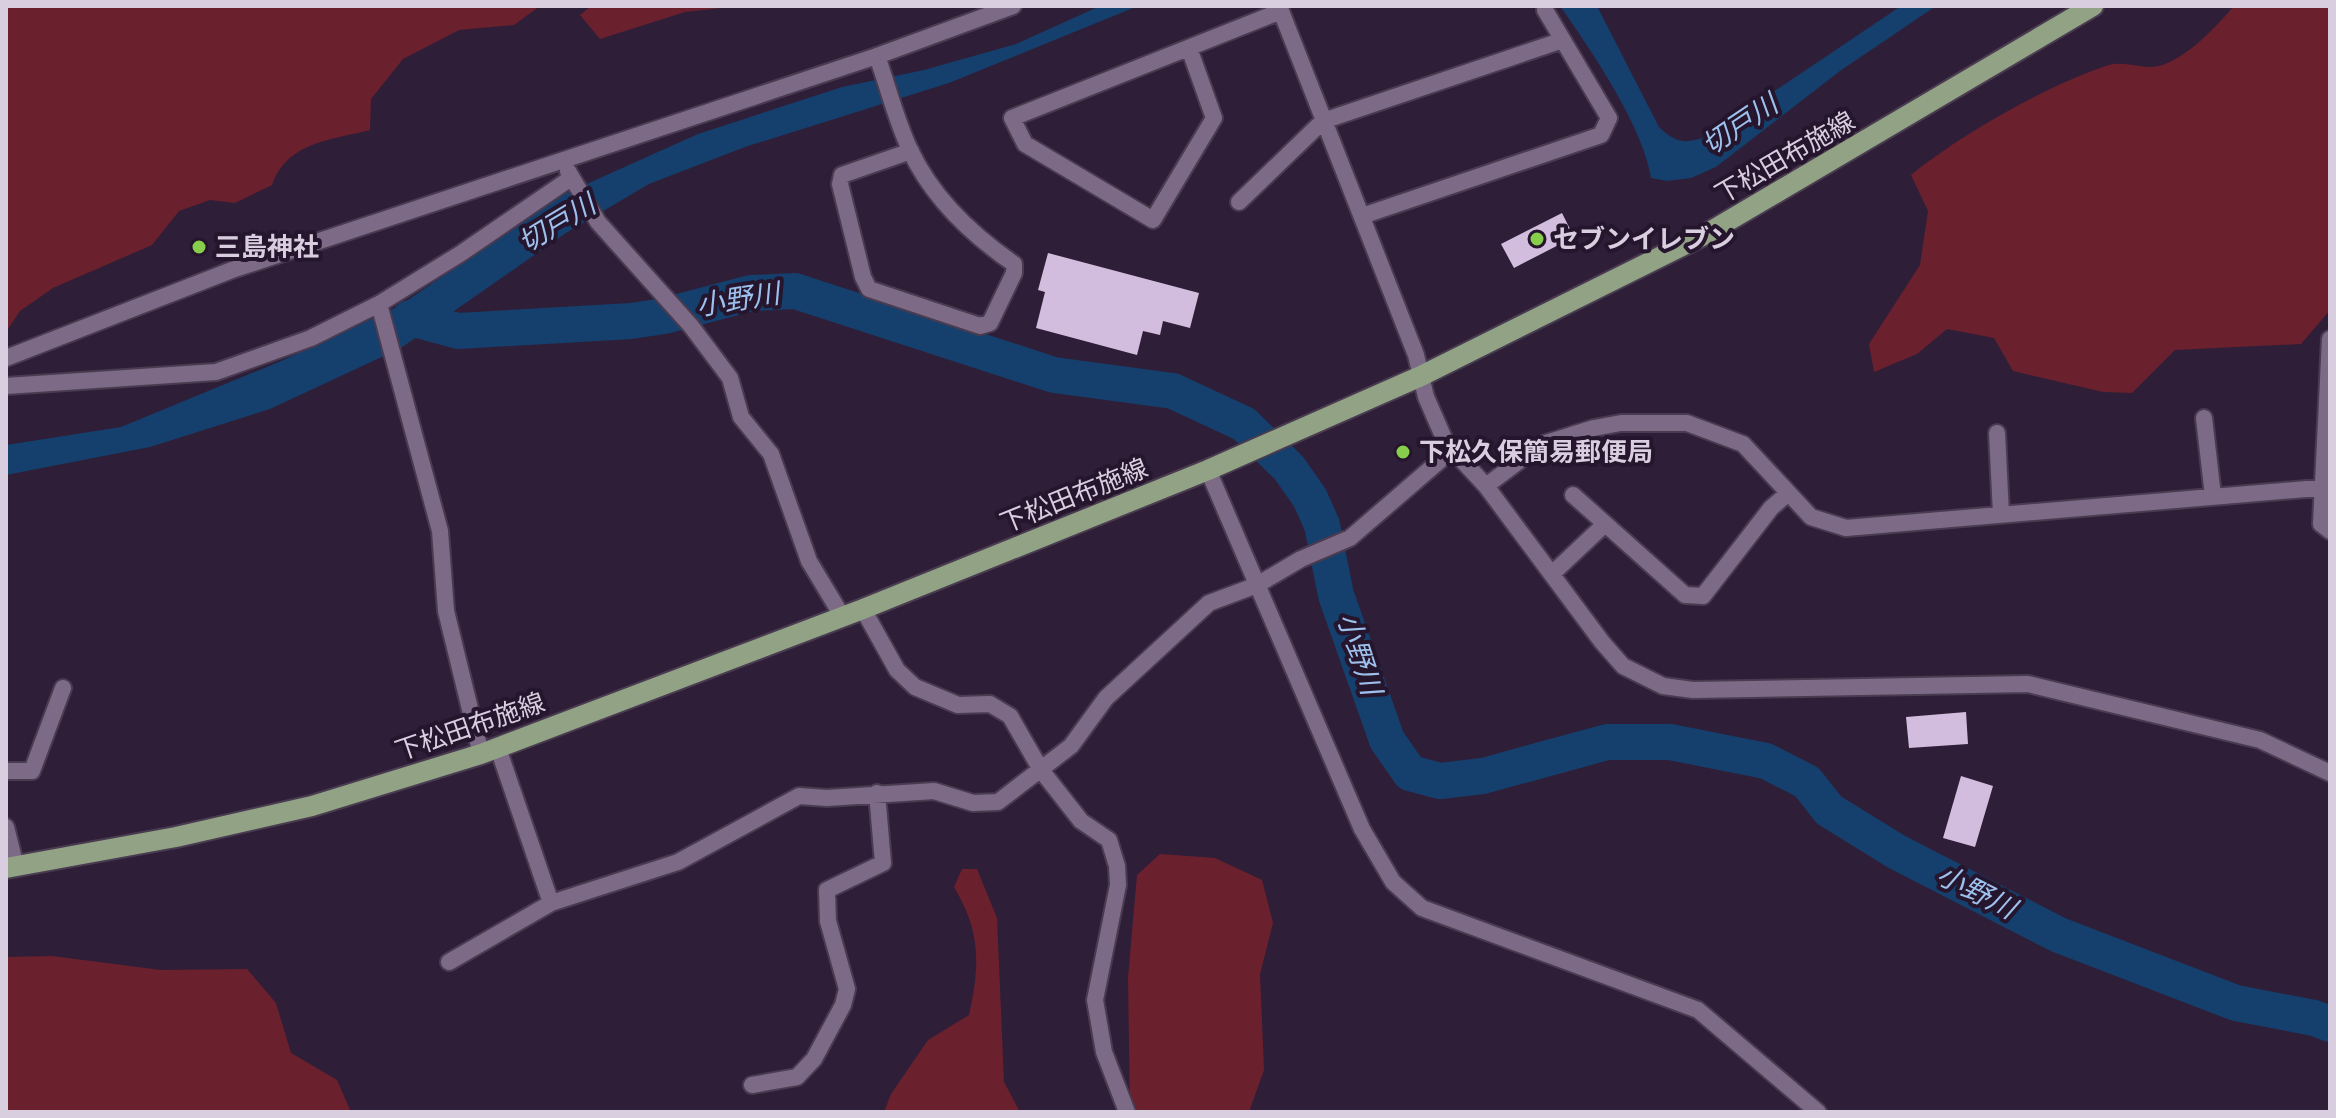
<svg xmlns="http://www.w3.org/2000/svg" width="2336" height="1118" viewBox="0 0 2336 1118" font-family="'Nunito Sans','Noto Sans JP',sans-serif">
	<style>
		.green { fill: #6b202e }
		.water { fill: #153f6c }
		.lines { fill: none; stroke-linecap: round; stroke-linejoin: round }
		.river { stroke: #153f6c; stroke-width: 36 }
		.building { fill: #d2bdde }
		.minor-casing { stroke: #493b50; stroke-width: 20 }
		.tertiary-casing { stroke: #493b50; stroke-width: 20 }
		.primary-casing { stroke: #493b50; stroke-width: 24 }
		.minor { stroke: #7d6a87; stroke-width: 16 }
		.tertiary { stroke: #7d6a87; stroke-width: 16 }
		.primary { stroke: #91a285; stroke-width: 20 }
		.poi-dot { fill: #87cf4b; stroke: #25152d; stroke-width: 3 }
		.labels { text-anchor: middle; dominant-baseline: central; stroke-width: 8; stroke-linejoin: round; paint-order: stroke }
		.street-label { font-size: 26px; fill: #d9cedf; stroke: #25152d }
		.poi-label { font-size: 26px; font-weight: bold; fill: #d9cedf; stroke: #25152d; text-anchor: start }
		.water-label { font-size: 28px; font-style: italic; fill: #9dc1ec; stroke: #25152d }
	</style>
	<rect width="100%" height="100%" fill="#2f1e37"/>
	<!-- green -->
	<path class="green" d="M 6,6 L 540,6 L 514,25 L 459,30 L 403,59 L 371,99 L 370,130 C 331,140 287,142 272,185 L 235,203 L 210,200 L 179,211 L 152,245 L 53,288 L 20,311 L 6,332 Z
		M 591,6 L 739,6 L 685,12 L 600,39 L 580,15 Z
		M 2234,6 L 2330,6 L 2330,310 L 2301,344 L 2175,350 L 2132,393 L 2103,392 L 2013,371 L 1994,338 L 1947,329 L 1917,354 L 1874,372 L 1869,344 L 1920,265 L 1928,211 L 1911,175 C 1960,135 2049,84 2109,65 C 2122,61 2138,67 2152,67 C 2181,65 2216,27 2234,6 Z
		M 1160,854 L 1215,858 L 1262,880 L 1273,923 L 1260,974 L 1264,1070 L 1249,1112 L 1130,1112 L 1128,978 L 1137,875 Z
		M 962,869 L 977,869 L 997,918 L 1004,1082 L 1020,1112 L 884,1112 L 891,1094 L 928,1040 L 969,1015 C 980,965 981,932 954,887 Z
		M 52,956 L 161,970 L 247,969 L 276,1003 L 291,1053 L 337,1080 L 351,1112 L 6,1112 L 6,957 Z"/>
	<!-- water -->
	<path class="water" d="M 1100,6 L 1138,6 L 949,83 L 745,147 L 649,184 L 566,233 L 401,348 L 270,409 L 150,447 L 6,475 L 6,445 L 121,427 L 281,361 L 399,306 L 562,195 L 698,134 L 842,87 L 924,70 L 1016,44 Z
		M 1560,6 L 1597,6 L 1659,127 C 1676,143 1684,144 1706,137 L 1901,6 L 1936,6 L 1840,71 L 1716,167 L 1691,178 L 1667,181 L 1651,178 C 1643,126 1591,50 1560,6 Z"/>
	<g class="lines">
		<!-- river -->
		<path class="river" d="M 410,318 L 458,331 L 631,321 L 664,316 L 751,293 L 795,291 L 1054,375 L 1173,391 L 1244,424 L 1289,468 L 1310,498 L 1322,525 L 1336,595 L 1387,740 L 1410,773 L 1440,781 L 1483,776 L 1607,742 L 1670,742 L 1766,761 L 1807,782 L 1829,810 L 1897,852 L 2059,935 L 2236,1003 L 2314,1018 L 2330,1024"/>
	</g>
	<!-- building -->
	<path class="building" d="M 1562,213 L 1574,237 L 1514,268 L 1501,244 Z
		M 1048,253 L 1199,293 L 1190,328 L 1163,321 L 1160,335 L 1143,331 L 1137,355 L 1036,328 L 1045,292 L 1038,290 Z
		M 1966,712 L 1968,744 L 1909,748 L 1906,717 Z
		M 1961,776 L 1993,786 L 1975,847 L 1943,838 Z"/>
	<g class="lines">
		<!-- minor casing -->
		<g class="minor-casing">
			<path id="minor" d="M 1279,6 L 1416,355 L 1426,397 L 1446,443 L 1486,486 L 1602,642 L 1623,666 L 1663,686 L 1693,690 L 2028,684 L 2260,740 L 2330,773
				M 1189,48 L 1214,118 L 1153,220 L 1025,144 L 1012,118 L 1281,11
				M 877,56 C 888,87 896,120 910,150 C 932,197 972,235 1014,264 L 1014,273 L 990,323 L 980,326 L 869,289 L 863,277 L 840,184 L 842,175 L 911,151
				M 568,171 L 598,222 L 691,326 L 730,378 L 741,417 L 771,454 L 809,561 L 842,616
				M 1239,202 L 1323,121 L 1563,40
				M 1362,216 L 1601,135 L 1609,118 L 1545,10
				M 379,304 L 440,531 L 446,611 L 481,754
				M 2330,339 L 2321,524 L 2330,531
				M 6,386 L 216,372 L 311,338 L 379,304 L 460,254 L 571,178
				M 2204,418 L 2213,496
				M 1997,433 L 2001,514
				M 1486,486 L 1540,445 L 1594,428 L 1621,423 L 1687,423 L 1743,444 L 1811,517 L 1846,528 L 2330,487
				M 1573,495 L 1685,595 L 1703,596 L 1771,508 L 1787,494
				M 1553,573 L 1605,524
				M 863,609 L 897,670 L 915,687 L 958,705 L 990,704 L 1010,716 L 1041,770 L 1081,821 L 1109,840 L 1117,866 L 1118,885 L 1095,1000 L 1104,1052 L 1127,1112
				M 498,748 L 551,903
				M 6,771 L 32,771 L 63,688
				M 6,827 L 16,867
				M 449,962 L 551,903 L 678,862 L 799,796 L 827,798 L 934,791 L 973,803 L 998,802 L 1071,746 L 1106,698 L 1209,603 L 1257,585 L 1301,559 L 1350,538 L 1452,450
				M 752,1085 L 797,1077 L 814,1059 L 843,1005 L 847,989 L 828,921 L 827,890 L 883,863 L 877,793"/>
		</g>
		<!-- tertiary casing -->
		<g class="tertiary-casing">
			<path id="tertiary" d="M 6,358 L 232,270 L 877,56 L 1013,6
				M 1208,470 L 1362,829 L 1393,882 L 1422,908 L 1698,1010 L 1818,1112"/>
		</g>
		<!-- primary casing -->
		<g class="primary-casing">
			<path id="primary" d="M 6,868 L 176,837 L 312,806 L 481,754 L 863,609 L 1208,470 L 1421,376 L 1706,234 L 2093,6"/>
		</g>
		<!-- minor -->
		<use href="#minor" class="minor"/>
		<!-- tertiary -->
		<use href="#tertiary" class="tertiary"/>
		<!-- primary -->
		<use href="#primary" class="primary"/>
	</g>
	<!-- markers -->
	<g class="poi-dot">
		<circle cx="1537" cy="239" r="8"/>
		<circle cx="199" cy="247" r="8"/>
		<circle cx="1403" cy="452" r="8"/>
	</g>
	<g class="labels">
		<!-- street labels -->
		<g class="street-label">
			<text transform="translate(1785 158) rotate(-30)">下松田布施線</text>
			<text transform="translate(1074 496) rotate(-22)">下松田布施線</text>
			<text transform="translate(470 727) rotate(-19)">下松田布施線</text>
		</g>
		<!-- poi labels -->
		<g class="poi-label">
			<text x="1553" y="239">セブンイレブン</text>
			<text x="215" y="247">三島神社</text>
			<text x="1419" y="452">下松久保簡易郵便局</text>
		</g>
		<!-- water labels -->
		<g class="water-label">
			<text transform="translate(1740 125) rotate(-34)">切戸川</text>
			<text transform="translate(557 224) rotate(-31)">切戸川</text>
			<text transform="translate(738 300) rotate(-9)">小野川</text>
			<text transform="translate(1359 654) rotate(72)">小野川</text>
			<text transform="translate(1976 892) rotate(27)">小野川</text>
		</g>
	</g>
	<!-- border -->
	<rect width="2336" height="1118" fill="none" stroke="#d9cedf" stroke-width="16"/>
</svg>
